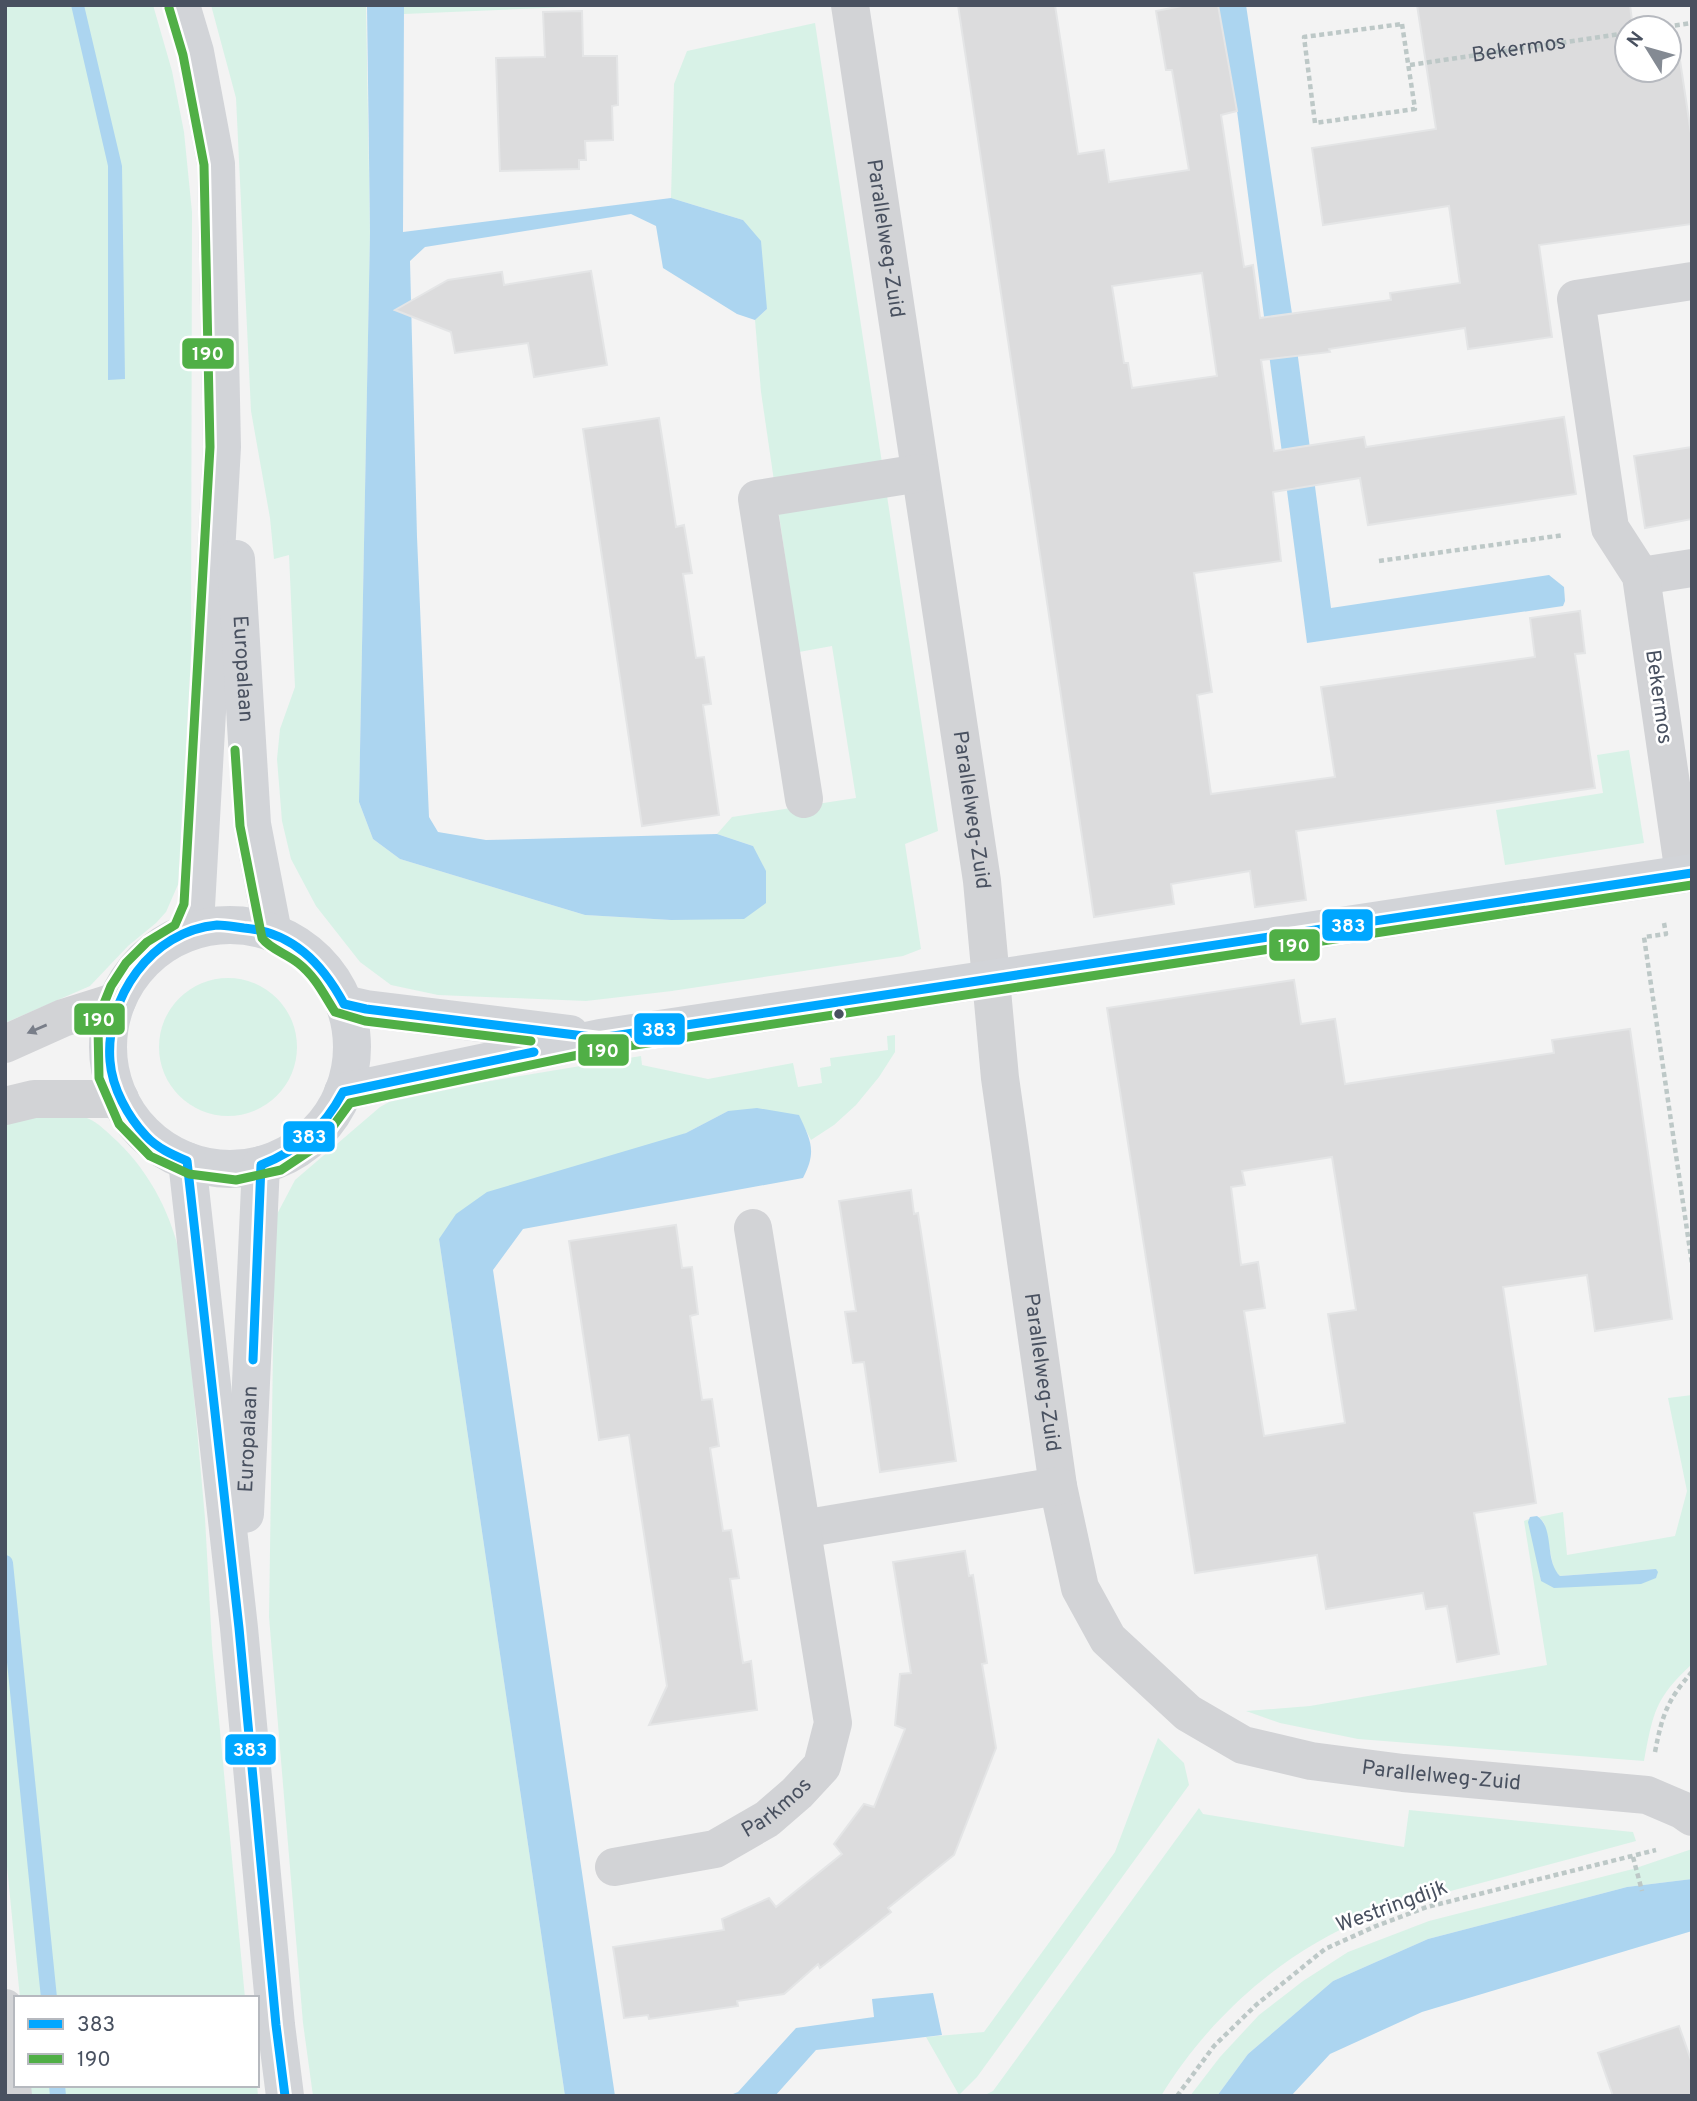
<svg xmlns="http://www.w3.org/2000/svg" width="1697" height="2101" viewBox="0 0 1697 2101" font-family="Overpass,sans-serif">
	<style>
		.green { fill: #d8f2e7 }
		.water { fill: #acd5f0 }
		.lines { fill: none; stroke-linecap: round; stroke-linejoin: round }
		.stream { stroke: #acd5f0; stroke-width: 16 }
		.building { fill: #dcdcdd; stroke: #e4e5e6; stroke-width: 2; fill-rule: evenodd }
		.path { stroke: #bdc8c7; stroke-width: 4.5; stroke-dasharray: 5 3.5; stroke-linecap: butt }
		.street { stroke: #d2d3d6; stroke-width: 38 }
		.secondary { stroke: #d2d4d8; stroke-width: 38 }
		.bus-1-casing { stroke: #fff; stroke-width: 14 }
		.bus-2-casing { stroke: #fff; stroke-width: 14 }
		.bus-1 { stroke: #00a7ff; stroke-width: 9 }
		.bus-2 { stroke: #50af46; stroke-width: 9 }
		.oneway { fill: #797e89 }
		.bus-dot { fill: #495160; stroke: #fff; stroke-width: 2.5 }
		.labels { text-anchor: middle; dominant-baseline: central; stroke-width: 5; stroke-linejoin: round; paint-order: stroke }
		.street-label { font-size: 21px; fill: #495160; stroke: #fff }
		.line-badge { stroke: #fff; stroke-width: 2.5 }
		.badge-label { font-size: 19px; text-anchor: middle; font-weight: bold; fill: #fff }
	</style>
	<rect width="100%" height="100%" fill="#f3f3f3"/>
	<!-- green -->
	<path class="green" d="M 5,5 L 153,5 L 172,71 L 184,132 L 192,212 L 191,655 L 180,880 L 166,912 L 156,923 L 128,946 L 90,986 L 5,1023 Z
		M 211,5 L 366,5 L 370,233 L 359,802 L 373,839 L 400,859 L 585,915 L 671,920 L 753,846 L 717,834 L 732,817 L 856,798 L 832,646 L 799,652 L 761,392 L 755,320 L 767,309 L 743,220 L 671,198 L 674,84 L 687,51 L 815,23 L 938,831 L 905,844 L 921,949 L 903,956 L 672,991 L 586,1001 L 438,995 L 391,985 L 360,962 L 316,906 L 291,859 L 282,821 L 277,759 L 280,729 L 295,687 L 289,555 L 274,559 L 270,518 L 251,411 L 236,98 Z
		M 404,5 L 616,5 L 404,14 Z
		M 1629,750 L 1644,843 L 1505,865 L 1496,810 L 1603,793 L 1597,755 Z
		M159 1047a69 69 0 1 1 138 0a69 69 0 1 1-138 0Z
		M 895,1035 L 895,1052 L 879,1077 L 856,1105 L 834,1125 L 811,1140 L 798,1115 L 728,1111 L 686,1133 L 439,1239 L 565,2096 L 313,2096 L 303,2023 L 269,1617 L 275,1218 L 295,1180 L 380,1107 L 400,1096 L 641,1056 L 642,1065 L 708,1079 L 793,1063 L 798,1087 L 822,1083 L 820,1068 L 831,1066 L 830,1058 L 888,1050 L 887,1036 Z
		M 28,1115 C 42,1116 75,1112 87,1118 C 99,1123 108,1133 117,1141 C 152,1175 172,1216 182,1263 L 205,1518 L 212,1645 L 245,1998 L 20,1998 L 5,1846 L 5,1125 Z
		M 1692,1395 L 1692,1664 C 1655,1698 1653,1713 1644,1761 L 1358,1739 L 1280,1723 L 1246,1711 L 1310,1706 L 1547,1665 L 1524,1521 L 1529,1519 L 1541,1581 L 1655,1569 L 1560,1576 L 1554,1570 L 1544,1523 L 1539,1517 L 1563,1512 L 1567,1555 L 1675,1536 L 1687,1491 L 1668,1398 Z
		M 1158,1738 L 1184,1763 L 1189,1785 L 977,2077 L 959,2095 L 926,2037 L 984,2032 L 1115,1852 Z
		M 1199,1808 L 1203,1814 L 1404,1847 L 1409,1810 L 1633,1832 L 1636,1841 C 1584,1855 1532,1869 1481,1883 C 1443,1893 1404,1902 1368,1917 C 1283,1952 1209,2017 1161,2096 L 983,2096 L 993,2091 Z
		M 1692,1849 L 1692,1879 L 1627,1887 L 1428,1939 L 1333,1981 L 1248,2054 L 1217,2096 L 1190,2096 L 1220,2057 L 1259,2015 L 1303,1981 L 1348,1952 L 1429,1921 L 1633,1869 Z
		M 28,2085 L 257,2085 L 258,2096 L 29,2096 Z"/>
	<!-- water -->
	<path class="water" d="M 71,5 L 84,5 L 122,166 L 125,379 L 108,380 L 108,166 Z
		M 367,5 L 404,5 L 403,232 L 671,198 L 743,220 L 761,241 L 767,309 L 755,320 L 737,314 L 663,268 L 656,226 L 631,214 L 425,247 L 410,261 L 417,537 L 429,817 L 438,832 L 486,840 L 717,834 L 753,846 L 766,871 L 766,903 L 744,919 L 671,920 L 585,915 L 400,859 L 373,839 L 359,802 L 370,233 Z
		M 1215,5 L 1246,5 L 1294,327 L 1331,608 L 1549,575 L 1564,587 L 1565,601 L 1563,606 L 1307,643 L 1237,111 Z
		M 757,1108 L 799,1115 C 811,1141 817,1151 803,1178 L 523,1229 L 493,1270 L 615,2096 L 565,2096 L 439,1239 L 456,1214 L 487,1192 L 686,1133 L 728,1111 Z
		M 1537,1516 C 1555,1528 1544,1560 1560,1576 L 1656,1569 L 1658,1572 L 1656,1578 L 1641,1584 L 1554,1588 L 1541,1581 L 1528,1522 L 1530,1517 Z
		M 1692,1879 L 1692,1931 L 1422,2012 L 1330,2054 L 1291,2096 L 1217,2096 L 1248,2054 L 1333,1981 L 1428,1939 L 1627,1887 Z
		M 933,1993 L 942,2035 L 816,2050 L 775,2096 L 728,2096 L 738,2092 L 796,2028 L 874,2017 L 872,1999 Z"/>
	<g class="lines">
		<!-- stream -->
		<path class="stream" d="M 5,1563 L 49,1998
			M 57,2085 L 58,2096"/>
	</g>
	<!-- building -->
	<path class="building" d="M 958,5 L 1055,5 L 1078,154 L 1104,150 L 1109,182 L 1189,170 L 1172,70 L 1166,70 L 1156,11 L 1187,5 L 1218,5 L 1237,111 L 1221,115 L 1244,267 L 1253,265 L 1260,318 L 1391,300 L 1390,293 L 1460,283 L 1449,206 L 1323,225 L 1312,148 L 1436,129 L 1417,5 L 1630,5 L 1633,28 L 1627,28 L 1627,70 L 1669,70 L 1669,49 L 1678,47 L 1692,140 L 1692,224 L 1539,245 L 1552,337 L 1468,349 L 1465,328 L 1329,349 L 1330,352 L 1261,360 L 1274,451 L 1364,437 L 1366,447 L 1564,417 L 1576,494 L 1368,525 L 1360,478 L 1273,492 L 1281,561 L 1194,573 L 1212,692 L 1197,695 L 1211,794 L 1335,777 L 1321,687 L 1535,657 L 1530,618 L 1580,611 L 1585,653 L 1575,654 L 1595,788 L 1296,831 L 1306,900 L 1255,907 L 1250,871 L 1171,884 L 1174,904 L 1094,917 ZM 1202,273 L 1217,376 L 1132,388 L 1128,363 L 1124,363 L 1112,286 Z
		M 582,11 L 583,56 L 617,56 L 618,105 L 612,106 L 613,140 L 585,141 L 586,160 L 579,160 L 579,169 L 500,171 L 496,58 L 545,57 L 543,12 Z
		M 591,271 L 607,365 L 534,377 L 528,343 L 455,353 L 451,332 L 395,310 L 448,280 L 502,272 L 504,285 Z
		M 659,418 L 676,527 L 684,525 L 692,573 L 683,574 L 696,658 L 704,657 L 711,704 L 703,705 L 719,815 L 642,826 L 583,429 Z
		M 1692,447 L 1692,519 L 1645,528 L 1634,456 Z
		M 1294,980 L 1301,1024 L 1335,1019 L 1345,1084 L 1554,1053 L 1552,1040 L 1630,1029 L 1672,1319 L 1595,1331 L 1587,1275 L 1503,1287 L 1536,1503 L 1474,1513 L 1499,1654 L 1457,1662 L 1447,1606 L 1426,1609 L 1423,1593 L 1326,1609 L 1317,1555 L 1195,1573 L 1107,1008 ZM 1332,1157 L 1356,1310 L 1328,1314 L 1345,1423 L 1264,1436 L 1244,1311 L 1265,1308 L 1258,1262 L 1241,1265 L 1231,1187 L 1245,1185 L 1242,1171 Z
		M 911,1190 L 914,1214 L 918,1213 L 956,1461 L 880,1472 L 864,1362 L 853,1363 L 845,1312 L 856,1311 L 839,1201 Z
		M 676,1225 L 682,1268 L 692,1267 L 698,1314 L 690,1316 L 702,1400 L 712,1399 L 719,1446 L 710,1448 L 723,1531 L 731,1530 L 739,1578 L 730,1579 L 743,1663 L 751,1661 L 757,1710 L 649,1725 L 667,1686 L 629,1435 L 599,1440 L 569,1241 Z
		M 965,1551 L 969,1576 L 973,1575 L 987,1663 L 982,1664 L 996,1748 L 954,1855 L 888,1908 L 891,1912 L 820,1968 L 818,1964 L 784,1994 L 737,2001 L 738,2006 L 649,2019 L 648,2015 L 624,2018 L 613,1947 L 724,1930 L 722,1919 L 769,1898 L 776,1907 L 842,1854 L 834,1844 L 864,1804 L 874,1807 L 905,1729 L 895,1725 L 900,1674 L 911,1673 L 893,1562 Z
		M 1679,2026 L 1692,2063 L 1692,2096 L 1613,2096 L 1598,2053 Z"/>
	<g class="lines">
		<!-- path -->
		<g class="path">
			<path d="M 1402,24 L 1415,109 L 1315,123 L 1304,37 Z"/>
			<path d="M 1658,28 L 1692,23"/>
			<path id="s1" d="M 1410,65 L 1627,33"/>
			<path d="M 1379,561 L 1564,535"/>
			<path d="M 1664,923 L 1666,934 L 1644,937 L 1692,1264"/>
			<path d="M 1655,1752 C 1662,1716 1667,1700 1692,1672"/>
			<path d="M 1633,1857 L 1642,1891"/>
			<path d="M 1177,2096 L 1214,2046 L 1256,2005 L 1325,1949 L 1376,1926 L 1427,1907 L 1656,1850"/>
		</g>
		<!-- street -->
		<g class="street">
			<path id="s2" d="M 850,5 L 982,881 L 1000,1078 L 1058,1486 L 1080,1588 L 1108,1639 L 1188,1713 L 1243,1745 L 1311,1761 L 1403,1773 L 1647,1795 L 1682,1810 L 1692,1817"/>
			<path d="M 1641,576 L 1692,568"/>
			<path d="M 804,799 L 757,499 L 920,473"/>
			<path d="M 1684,874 L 1641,576 L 1610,528 L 1576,299 L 1692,281"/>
			<path d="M 5,1044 L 63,1018 L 117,1001"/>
			<path d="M 5,1106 L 34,1099 L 120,1099"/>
			<path d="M 802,1529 L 1058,1486"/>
			<path id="s3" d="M 614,1867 L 715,1849 L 767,1819 L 797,1793 L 822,1766 L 833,1723 L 753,1228"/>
			<path d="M 5,2008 L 13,2096"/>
		</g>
		<!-- secondary -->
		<g class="secondary">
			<path d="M 181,5 L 195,52 L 216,164 L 222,447 L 196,907 L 185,933"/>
			<path id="s4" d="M 236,559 L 252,824 L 273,933"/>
			<circle cx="230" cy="1047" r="122"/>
			<path d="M 344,1004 L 366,1009 L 570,1034"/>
			<path d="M 343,1092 L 600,1038 L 1692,873"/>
			<path d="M 187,1161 L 239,1628 L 276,2025 L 285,2096"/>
			<path id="s5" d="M 245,1514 L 261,1165"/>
		</g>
		<!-- bus-1 casing -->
		<g class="bus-1-casing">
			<path id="bus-1" d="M 253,1360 L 261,1165 C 299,1150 324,1128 343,1092 L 534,1052
				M 285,2096 L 276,2025 L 239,1628 L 187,1161 C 173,1155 157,1148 146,1136 C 128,1117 112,1088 110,1061 C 105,998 151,931 217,925 C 226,925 235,927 244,928 C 292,932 322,963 344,1004 L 366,1009 L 600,1038 L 1692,873"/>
		</g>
		<!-- bus-2 casing -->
		<g class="bus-2-casing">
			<path id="bus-2" d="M 169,8 L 183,55 L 204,165 L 210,447 L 184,904 L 175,925 L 147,942 L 126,963 L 111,986 L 101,1011 L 98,1027 L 99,1078 L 119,1124 L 150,1156 L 189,1174 L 236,1180 L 281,1170 L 320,1144 L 350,1103 L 602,1050 L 1692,885
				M 235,750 L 240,826 L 262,938 C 270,949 287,954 298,963 C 316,977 324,995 335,1012 L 365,1021 L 531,1041"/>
		</g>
		<!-- bus-1 -->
		<use href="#bus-1" class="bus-1"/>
		<!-- bus-2 -->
		<use href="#bus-2" class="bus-2"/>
	</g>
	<!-- one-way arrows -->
	<defs><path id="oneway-solid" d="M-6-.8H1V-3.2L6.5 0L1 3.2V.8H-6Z" transform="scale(1.75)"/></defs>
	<use class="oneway" href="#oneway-solid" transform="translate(37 1029) rotate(157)"/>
	<!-- markers -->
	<circle class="bus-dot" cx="839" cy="1014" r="6"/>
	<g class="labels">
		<!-- street labels -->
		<g class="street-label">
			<text stroke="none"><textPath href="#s1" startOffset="110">Bekermos</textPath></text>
			<text stroke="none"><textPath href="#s2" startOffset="236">Parallelweg-Zuid</textPath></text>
			<text stroke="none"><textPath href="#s4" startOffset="110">Europalaan</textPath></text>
			<text transform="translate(1658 697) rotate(82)">Bekermos</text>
			<text stroke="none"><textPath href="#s2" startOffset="814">Parallelweg-Zuid</textPath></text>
			<text stroke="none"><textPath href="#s2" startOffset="1381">Parallelweg-Zuid</textPath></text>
			<text stroke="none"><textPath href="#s5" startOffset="75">Europalaan</textPath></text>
			<text stroke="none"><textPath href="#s2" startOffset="2032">Parallelweg-Zuid</textPath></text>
			<text stroke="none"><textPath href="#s3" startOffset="177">Parkmos</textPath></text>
			<text transform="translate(1392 1907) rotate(-20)">Westringdijk</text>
		</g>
	</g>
	<g class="line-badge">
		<rect x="181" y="337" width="54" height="33" rx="7" fill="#50af46"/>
		<rect x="1321" y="908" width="53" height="34" rx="7" fill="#00a7ff"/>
		<rect x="1268" y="928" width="53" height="34" rx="7" fill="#50af46"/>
		<rect x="73" y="1002" width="53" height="34" rx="7" fill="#50af46"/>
		<rect x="633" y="1012" width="53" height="34" rx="7" fill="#00a7ff"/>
		<rect x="577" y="1033" width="53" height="34" rx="7" fill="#50af46"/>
		<rect x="282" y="1120" width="54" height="33" rx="7" fill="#00a7ff"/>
		<rect x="224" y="1733" width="53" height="33" rx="7" fill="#00a7ff"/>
	</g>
	<g class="badge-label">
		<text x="208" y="360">190</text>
		<text x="1348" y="932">383</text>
		<text x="1294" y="952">190</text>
		<text x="99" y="1026">190</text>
		<text x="659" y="1036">383</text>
		<text x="603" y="1057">190</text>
		<text x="309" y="1143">383</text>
		<text x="250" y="1756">383</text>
	</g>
	<!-- border -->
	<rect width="1697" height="2101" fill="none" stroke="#495160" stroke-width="14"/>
	<!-- legend -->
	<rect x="14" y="1996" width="245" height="91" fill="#ffffff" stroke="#b6b9bf" stroke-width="2"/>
	<rect x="28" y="2019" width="35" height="10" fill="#00a7ff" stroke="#b6b9bf" stroke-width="2"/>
	<text x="77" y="2031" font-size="21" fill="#495160">383</text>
	<rect x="28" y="2054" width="35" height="10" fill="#50af46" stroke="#b6b9bf" stroke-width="2"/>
	<text x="77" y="2066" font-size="21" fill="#495160">190</text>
	<!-- north arrow -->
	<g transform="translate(1648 49) rotate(307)"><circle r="33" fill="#ffffff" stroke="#b6b9bf" stroke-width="2"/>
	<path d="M0-5L12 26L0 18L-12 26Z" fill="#848a93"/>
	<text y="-10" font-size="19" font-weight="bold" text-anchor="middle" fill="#495160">N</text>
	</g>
</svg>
